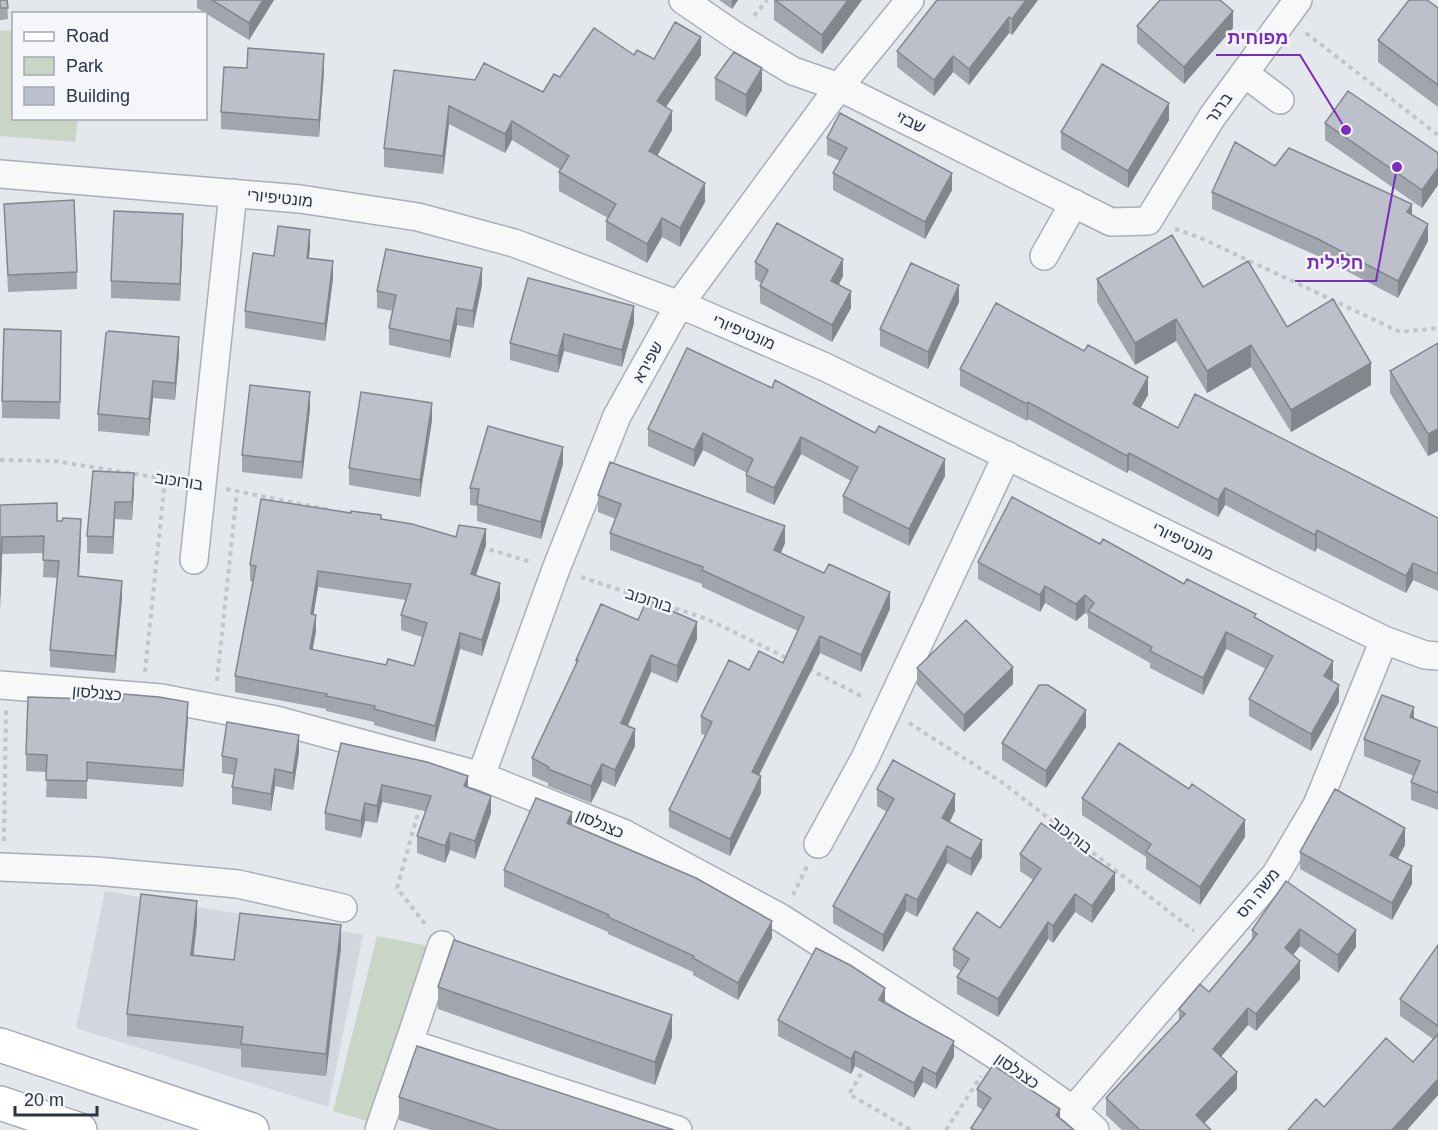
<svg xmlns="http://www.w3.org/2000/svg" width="1438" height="1130" viewBox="0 0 1438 1130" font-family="Arial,Heebo,sans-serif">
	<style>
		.built { fill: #d2d6de }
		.green { fill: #c9d6c5 }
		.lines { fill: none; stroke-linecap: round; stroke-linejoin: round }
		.minor-casing { stroke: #a9aeb7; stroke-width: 30 }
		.major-casing { stroke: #a3abb8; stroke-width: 36 }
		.path { stroke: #c2c5cb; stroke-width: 4; stroke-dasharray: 4.5 4.5; stroke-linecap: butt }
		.minor { stroke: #f7f8fa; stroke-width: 27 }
		.major { stroke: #fff; stroke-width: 33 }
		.wall { fill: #a1a5ae; fill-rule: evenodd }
		.shaded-wall { fill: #83868d }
		.building { fill: #bbc0ca; stroke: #83868d; stroke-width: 1.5; fill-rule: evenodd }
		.labels { text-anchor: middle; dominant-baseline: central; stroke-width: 5; stroke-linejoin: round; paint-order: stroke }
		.street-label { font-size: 16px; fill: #2b3445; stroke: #f4f6f9 }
		.leader { fill: none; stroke: #7b2cbf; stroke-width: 2 }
		.callout-dot { fill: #7b2cbf; stroke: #f4f6f9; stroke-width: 2 }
		.callout-label { font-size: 18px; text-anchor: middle; font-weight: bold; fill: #7b2cbf; stroke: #f4f6f9; stroke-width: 5; stroke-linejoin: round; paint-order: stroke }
	</style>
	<rect width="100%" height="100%" fill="#e4e7ec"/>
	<!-- built -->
	<path class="built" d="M 105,891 L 363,935 L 328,1107 L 76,1028 Z"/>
	<!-- green -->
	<path class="green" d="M 13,30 L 14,118 L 78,119 L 75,142 L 0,136 L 0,31 Z
		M 377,936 L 429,946 L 367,1121 L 333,1111 Z"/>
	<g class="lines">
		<!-- minor casing -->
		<g class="minor-casing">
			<path id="minor" d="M 683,0 L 737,37 L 793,71 L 839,87 L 1111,222 L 1148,221 L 1212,117 L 1298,0
				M 1244,73 L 1280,100
				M 0,174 L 300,199 L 418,217 L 514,243 L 698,312 L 825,367 L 1384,640 L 1425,655 L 1438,656
				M 1044,256 L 1074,203
				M 194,560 L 233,193
				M 0,685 L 161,698 L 276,720 L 481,776 L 623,833 L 781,918 L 995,1055 L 1073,1110 L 1095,1130
				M 481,776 L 556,569 L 617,416 L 679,305 L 839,87 L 910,0
				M 818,844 L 865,758 L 1007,455
				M 0,867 L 96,871 L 238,884 L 343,908
				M 409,1043 L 442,945
				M 1073,1110 L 1276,874 L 1317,805 L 1384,640
				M 379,1130 L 409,1043 L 678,1130"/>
		</g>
		<!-- major casing -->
		<g class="major-casing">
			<path id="major" d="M 0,1045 L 252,1130
				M 0,1103 L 80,1130"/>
		</g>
		<!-- path -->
		<path class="path" d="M 754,16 L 767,0
			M 1306,33 L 1438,135
			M 1175,229 L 1201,238 L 1400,332 L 1438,328
			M 0,460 L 55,461 L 178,481
			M 226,489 L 331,510
			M 481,547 L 531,562
			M 581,577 L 707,619 L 789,659
			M 809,669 L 863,697
			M 145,672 L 165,479
			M 217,681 L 237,491
			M 909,723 L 1003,783 L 1194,931
			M 420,806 L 397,888 L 425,924
			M 4,841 L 6,710
			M 793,895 L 807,866
			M 866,1066 L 849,1094 L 911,1130
			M 946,1130 L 981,1076"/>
		<!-- minor -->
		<use href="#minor" class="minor"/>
		<!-- major -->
		<use href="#major" class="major"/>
	</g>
	<!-- wall -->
	<path class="wall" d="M 0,0 L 7,0 L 8,19 L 0,20 Z
		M 197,0 L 274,0 L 249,40 L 197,8 Z
		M 719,0 L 738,0 L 732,9 Z
		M 774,0 L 862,0 L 822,54 L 774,20 Z
		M 937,0 L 1038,0 L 1012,35 L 1009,33 L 969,85 L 953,72 L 934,96 L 897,67 L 897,51 Z
		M 1438,8 L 1438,107 L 1378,62 L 1378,40 Z
		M 1137,26 L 1233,28 L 1184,84 L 1137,43 Z
		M 634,55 L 654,59 L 701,55 L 666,107 L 672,130 L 657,156 L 705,202 L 680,247 L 662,237 L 647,263 L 606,240 L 606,221 L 608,218 L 559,191 L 559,172 L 561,170 L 512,140 L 505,153 L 449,124 L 443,174 L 384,167 L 384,148 L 394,70 L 543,92 L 560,77 Z
		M 247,68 L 324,71 L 319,137 L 221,129 L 221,112 Z
		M 715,78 L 762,90 L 746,117 L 715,100 Z
		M 1169,120 L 1128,188 L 1061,149 L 1061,132 Z
		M 1325,123 L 1438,153 L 1438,185 L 1422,208 L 1325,140 Z
		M 827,138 L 952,190 L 925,239 L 833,190 L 833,173 L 840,161 L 827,155 Z
		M 1275,166 L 1412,215 L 1428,241 L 1398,298 L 1318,256 L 1212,209 L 1212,192 Z
		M 4,204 L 77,272 L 77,289 L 8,292 Z
		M 183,231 L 180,301 L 111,298 L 111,281 Z
		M 310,247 L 309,258 L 333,278 L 325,341 L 245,328 L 245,311 L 274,256 Z
		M 755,262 L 843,276 L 839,285 L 851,308 L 832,342 L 760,303 L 760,286 L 761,283 L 755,279 Z
		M 1097,279 L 1203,287 L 1287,327 L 1371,385 L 1291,432 L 1251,367 L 1207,393 L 1176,341 L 1135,365 L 1097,302 Z
		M 482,285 L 473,328 L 457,325 L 450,358 L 389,345 L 389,328 L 393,311 L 377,308 L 377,291 Z
		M 959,302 L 928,369 L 880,346 L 880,329 Z
		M 634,323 L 622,367 L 564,351 L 558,373 L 510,360 L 510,343 Z
		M 1438,343 L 1438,451 L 1428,456 L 1390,393 L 1390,371 Z
		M 61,348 L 60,419 L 2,418 L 2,401 Z
		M 687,348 L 945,476 L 909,546 L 843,513 L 843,496 L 851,481 L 801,454 L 774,505 L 746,492 L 746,475 L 747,473 L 703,450 L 694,467 L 648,446 L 648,429 Z
		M 179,354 L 175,400 L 153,398 L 149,436 L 98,431 L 98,414 Z
		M 960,369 L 1148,395 L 1140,408 L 1178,428 L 1438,518 L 1438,591 L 1413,580 L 1406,593 L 1317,548 L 1315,552 L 1225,505 L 1218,517 L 1129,470 L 1127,473 L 1028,419 L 1027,421 L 960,386 Z
		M 310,409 L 302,479 L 242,472 L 242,455 Z
		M 432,420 L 420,497 L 349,485 L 349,468 Z
		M 563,464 L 541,539 L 477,521 L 477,506 L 470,505 L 470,488 Z
		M 93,471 L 134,490 L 132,520 L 115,519 L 113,554 L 87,553 L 87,536 Z
		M 598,495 L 785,543 L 781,553 L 890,609 L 861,672 L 820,653 L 759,775 L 761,793 L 730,856 L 669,827 L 669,810 L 705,735 L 701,734 L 701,716 L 749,670 L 783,663 L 798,631 L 702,587 L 702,584 L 610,550 L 610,533 L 616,519 L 598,512 Z
		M 0,505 L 57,521 L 81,536 L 79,577 L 122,598 L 115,673 L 50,667 L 50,650 L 57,578 L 43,577 L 44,553 L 2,554 Z
		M 381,519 L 486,545 L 476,575 L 500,599 L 482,656 L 460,649 L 435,742 L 374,725 L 374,722 L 326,711 L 326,709 L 235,692 L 235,676 L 253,582 L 250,581 L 250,565 ZM 318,587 L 406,600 L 401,615 L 401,630 L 422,637 L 414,666 L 386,665 L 312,650 L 316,631 L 313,615 Z
		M 1100,544 L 1256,618 L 1333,678 L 1332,680 L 1339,702 L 1311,751 L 1249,716 L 1249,699 L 1266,669 L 1226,649 L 1203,695 L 1150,668 L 1150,663 L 1088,628 L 1088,615 L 1085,613 L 1076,621 L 1045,603 L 1040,612 L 978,579 L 978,562 Z
		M 638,620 L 697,639 L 677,683 L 651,672 L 628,726 L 635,746 L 615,787 L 602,781 L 591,803 L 548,786 L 548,783 L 532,776 L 532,758 L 576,664 L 576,660 Z
		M 917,668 L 1013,684 L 964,732 L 917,685 Z
		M 1414,718 L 1438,728 L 1438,810 L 1411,800 L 1411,782 L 1414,776 L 1364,756 L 1364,739 Z
		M 188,719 L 183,787 L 87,779 L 87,799 L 46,797 L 47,772 L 26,771 L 26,754 Z
		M 1086,727 L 1046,788 L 1002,760 L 1002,743 Z
		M 341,743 L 468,788 L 491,813 L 475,859 L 450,850 L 445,863 L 417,853 L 417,836 L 425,811 L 382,802 L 377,823 L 365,821 L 361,838 L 325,830 L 325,813 Z
		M 299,752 L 293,790 L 275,786 L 271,811 L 232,804 L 232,787 L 234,775 L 222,773 L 222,756 Z
		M 877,789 L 955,811 L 950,822 L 982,857 L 971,876 L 947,863 L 917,917 L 906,911 L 883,952 L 833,923 L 833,906 L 887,812 L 877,806 Z
		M 1082,798 L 1245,837 L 1200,905 L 1146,869 L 1146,857 L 1082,815 Z
		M 572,825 L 772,938 L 738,1000 L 693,975 L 693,972 L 608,934 L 608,932 L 504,887 L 504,870 Z
		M 1405,845 L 1398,859 L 1412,884 L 1392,920 L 1300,869 L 1300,852 Z
		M 1020,854 L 1115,890 L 1092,923 L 1075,912 L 1053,943 L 1048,939 L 998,1017 L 957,994 L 957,977 L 961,971 L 953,966 L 953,949 L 1000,928 L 1033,880 L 1020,871 Z
		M 1286,881 L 1356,947 L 1338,973 L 1300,946 L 1293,955 L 1300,979 L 1256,1031 L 1248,1025 L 1221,1057 L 1237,1089 L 1204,1123 L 1211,1130 L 1122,1130 L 1106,1115 L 1106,1098 L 1179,1021 L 1179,1009 L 1209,992 L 1252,941 L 1252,930 Z
		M 197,923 L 193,955 L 234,960 L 341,947 L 326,1076 L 241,1067 L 241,1049 L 127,1036 L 127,1014 Z
		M 1438,945 L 1438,1095 L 1407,1130 L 1288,1130 L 1324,1107 L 1413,1062 L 1433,1039 L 1400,1016 L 1400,999 Z
		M 438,987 L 672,1037 L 655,1085 L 438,1009 Z
		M 885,1003 L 954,1057 L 936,1089 L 923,1082 L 914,1098 L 855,1066 L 851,1074 L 778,1036 L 778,1020 Z
		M 977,1089 L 1060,1119 L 1074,1130 L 971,1130 L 971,1128 L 983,1110 L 977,1106 Z
		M 399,1097 L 674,1130 L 431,1130 L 399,1120 Z"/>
	<!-- shaded-wall -->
	<path class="shaded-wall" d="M 263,0 L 274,0 L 249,40 L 249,23 Z
		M 732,0 L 738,0 L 732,9 Z
		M 848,0 L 862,0 L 822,54 L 822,35 Z
		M 1026,0 L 1038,0 L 1012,35 L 1012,19 Z
		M 1233,11 L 1233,28 L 1184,84 L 1184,67 Z
		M 1009,17 L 1009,33 L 969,85 L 969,69 Z
		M 701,37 L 701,55 L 657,120 L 657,101 Z
		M 324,54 L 324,71 L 319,137 L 319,120 Z
		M 953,56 L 953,72 L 934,96 L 934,80 Z
		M 762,68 L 762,90 L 746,117 L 746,95 Z
		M 1169,103 L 1169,120 L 1128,188 L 1128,171 Z
		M 449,106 L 449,124 L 443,174 L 443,156 Z
		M 672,111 L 672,130 L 649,170 L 649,151 Z
		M 512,121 L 512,140 L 505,153 L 505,134 Z
		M 1438,168 L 1438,185 L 1422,208 L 1422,190 Z
		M 952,173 L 952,190 L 925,239 L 925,222 Z
		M 705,183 L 705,202 L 680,247 L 680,228 Z
		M 1412,204 L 1412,221 L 1407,212 Z
		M 183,214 L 183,231 L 180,301 L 180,284 Z
		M 662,218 L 662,237 L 647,263 L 647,244 Z
		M 1428,224 L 1428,241 L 1398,298 L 1398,281 Z
		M 310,230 L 310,247 L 307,275 L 307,258 Z
		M 843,259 L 843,276 L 831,298 L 831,281 Z
		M 333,261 L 333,278 L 325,341 L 325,324 Z
		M 482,268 L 482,285 L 473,328 L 473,311 Z
		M 959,285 L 959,302 L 928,369 L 928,352 Z
		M 851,291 L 851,308 L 832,342 L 832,325 Z
		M 634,306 L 634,323 L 622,367 L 622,350 Z
		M 457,308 L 457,325 L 450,358 L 450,341 Z
		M 1176,319 L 1176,341 L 1135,365 L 1135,343 Z
		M 564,334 L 564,351 L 558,373 L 558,356 Z
		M 179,337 L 179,354 L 175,400 L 175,383 Z
		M 1251,345 L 1251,367 L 1207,393 L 1207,371 Z
		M 1371,363 L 1371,385 L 1291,432 L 1291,410 Z
		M 1148,377 L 1148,395 L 1133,421 L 1133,404 Z
		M 153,381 L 153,398 L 149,436 L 149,419 Z
		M 310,392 L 310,409 L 302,479 L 302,462 Z
		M 1028,402 L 1028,419 L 1027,421 L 1027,404 Z
		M 432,403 L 432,420 L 420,497 L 420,480 Z
		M 1438,429 L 1438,451 L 1428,456 L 1428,434 Z
		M 703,433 L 703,450 L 694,467 L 694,450 Z
		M 801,437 L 801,454 L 774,505 L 774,488 Z
		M 563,447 L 563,464 L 541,539 L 541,522 Z
		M 1129,453 L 1129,470 L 1127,473 L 1127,456 Z
		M 945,459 L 945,476 L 909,546 L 909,529 Z
		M 134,473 L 134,490 L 132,520 L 132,502 Z
		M 1225,488 L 1225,505 L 1218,517 L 1218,500 Z
		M 115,502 L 115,519 L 113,554 L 113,537 Z
		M 81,519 L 81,536 L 78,594 L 78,576 Z
		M 785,526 L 785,543 L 774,567 L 774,550 Z
		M 486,529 L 486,545 L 471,590 L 471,574 Z
		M 1317,530 L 1317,548 L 1315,552 L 1315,535 Z
		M 2,537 L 2,554 L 0,612 L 0,595 Z
		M 1413,563 L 1413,580 L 1406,593 L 1406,576 Z
		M 318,571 L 318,587 L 311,630 L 311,614 Z
		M 122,581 L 122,598 L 115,673 L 115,656 Z
		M 500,583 L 500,599 L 482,656 L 482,640 Z
		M 1045,586 L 1045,603 L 1040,612 L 1040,595 Z
		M 890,592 L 890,609 L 861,672 L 861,655 Z
		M 1085,595 L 1085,613 L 1076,621 L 1076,604 Z
		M 316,615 L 316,631 L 310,665 L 310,649 Z
		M 697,622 L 697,639 L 677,683 L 677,666 Z
		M 1226,632 L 1226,649 L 1203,695 L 1203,678 Z
		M 460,633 L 460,649 L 435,742 L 435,726 Z
		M 820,636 L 820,653 L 752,789 L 752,772 Z
		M 651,655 L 651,672 L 621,740 L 621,723 Z
		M 1333,661 L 1333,678 L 1324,693 L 1324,676 Z
		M 1013,667 L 1013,684 L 964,732 L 964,715 Z
		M 1339,685 L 1339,702 L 1311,751 L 1311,734 Z
		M 188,702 L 188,719 L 183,787 L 183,770 Z
		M 1414,707 L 1414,725 L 1410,717 Z
		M 1086,710 L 1086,727 L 1046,788 L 1046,771 Z
		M 635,729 L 635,746 L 615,787 L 615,770 Z
		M 299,735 L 299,752 L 293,790 L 293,773 Z
		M 602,764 L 602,781 L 591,803 L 591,786 Z
		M 275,769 L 275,786 L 271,811 L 271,794 Z
		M 468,776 L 468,793 L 464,786 Z
		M 761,776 L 761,793 L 730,856 L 730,839 Z
		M 382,785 L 382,802 L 377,823 L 377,806 Z
		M 955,794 L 955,811 L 942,835 L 942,818 Z
		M 491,796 L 491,813 L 475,859 L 475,841 Z
		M 365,803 L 365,821 L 361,838 L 361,821 Z
		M 572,812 L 572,829 L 567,823 Z
		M 1245,820 L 1245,837 L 1200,905 L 1200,887 Z
		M 1405,828 L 1405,845 L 1390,872 L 1390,855 Z
		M 450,833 L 450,850 L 445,863 L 445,846 Z
		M 982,840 L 982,857 L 971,876 L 971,859 Z
		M 947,846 L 947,863 L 917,917 L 917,900 Z
		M 1412,866 L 1412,884 L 1392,920 L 1392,903 Z
		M 1115,873 L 1115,890 L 1092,923 L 1092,906 Z
		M 906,894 L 906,911 L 883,952 L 883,935 Z
		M 1075,894 L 1075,912 L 1053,943 L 1053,926 Z
		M 197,901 L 197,923 L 191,977 L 191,955 Z
		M 772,921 L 772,938 L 738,1000 L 738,983 Z
		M 1048,922 L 1048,939 L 998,1017 L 998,999 Z
		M 341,925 L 341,947 L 326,1076 L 326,1054 Z
		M 1300,929 L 1300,946 L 1285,965 L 1285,948 Z
		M 1356,930 L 1356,947 L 1338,973 L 1338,955 Z
		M 1300,961 L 1300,979 L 1256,1031 L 1256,1014 Z
		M 885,988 L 885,1003 L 879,1000 Z
		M 1248,1008 L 1248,1025 L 1213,1066 L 1213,1049 Z
		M 672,1015 L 672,1037 L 655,1085 L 655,1062 Z
		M 954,1041 L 954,1057 L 936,1089 L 936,1074 Z
		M 855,1051 L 855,1066 L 851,1074 L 851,1059 Z
		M 923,1067 L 923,1082 L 914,1098 L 914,1083 Z
		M 1237,1072 L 1237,1089 L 1198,1130 L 1196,1115 Z
		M 1438,1079 L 1438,1095 L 1407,1130 L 1392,1130 Z
		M 1060,1109 L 1060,1126 L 1056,1115 Z"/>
	<!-- building -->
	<path class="building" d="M 0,0 L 7,0 L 8,8 L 0,8 Z
		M 212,0 L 263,0 L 249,23 Z
		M 775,0 L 848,0 L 822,35 Z
		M 937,0 L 1026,0 L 1012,19 L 1009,17 L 969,69 L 953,56 L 934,80 L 897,51 Z
		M 1160,0 L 1220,0 L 1233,11 L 1184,67 L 1137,26 Z
		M 1409,0 L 1427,0 L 1438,8 L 1438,85 L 1378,40 Z
		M 675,22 L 701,37 L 657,101 L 672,111 L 649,151 L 705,183 L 680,228 L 662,218 L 647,244 L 606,221 L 616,204 L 559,172 L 569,156 L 512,121 L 505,134 L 449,106 L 443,156 L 384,148 L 394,70 L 475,80 L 484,63 L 543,92 L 554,74 L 560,77 L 594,28 L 634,55 L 637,50 L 654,59 Z
		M 248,48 L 324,54 L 319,120 L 221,112 L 224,67 L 247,68 Z
		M 734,52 L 762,68 L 746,95 L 715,78 Z
		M 1102,64 L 1169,103 L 1128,171 L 1061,132 Z
		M 1348,91 L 1438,153 L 1438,168 L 1422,190 L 1325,123 Z
		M 840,113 L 952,173 L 925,222 L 833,173 L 847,148 L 827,138 Z
		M 1235,142 L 1275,166 L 1289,148 L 1412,204 L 1407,212 L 1428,224 L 1398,281 L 1318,239 L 1212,192 Z
		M 74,200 L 77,272 L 8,275 L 4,204 Z
		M 114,211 L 183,214 L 180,284 L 111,281 Z
		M 777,223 L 843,259 L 831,281 L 851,291 L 832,325 L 760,286 L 768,270 L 755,262 Z
		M 278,226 L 310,230 L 307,258 L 333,261 L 325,324 L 245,311 L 253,253 L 274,256 Z
		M 1172,235 L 1203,287 L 1248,261 L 1287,327 L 1333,299 L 1371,363 L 1291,410 L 1251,345 L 1207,371 L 1176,319 L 1135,343 L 1097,279 Z
		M 386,249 L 482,268 L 473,311 L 457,308 L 450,341 L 389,328 L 396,295 L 377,291 Z
		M 911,263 L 959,285 L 928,352 L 880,329 Z
		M 528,278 L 634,306 L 622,350 L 564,334 L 558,356 L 510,343 Z
		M 996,303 L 1084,351 L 1088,345 L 1148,377 L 1133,404 L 1178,428 L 1195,394 L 1438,518 L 1438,574 L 1413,563 L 1406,576 L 1317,530 L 1315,535 L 1225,488 L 1218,500 L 1129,453 L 1127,456 L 1028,402 L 1027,404 L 960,369 Z
		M 4,329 L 61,331 L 60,402 L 2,401 Z
		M 109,331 L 179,337 L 175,383 L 153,381 L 149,419 L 98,414 L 106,333 Z
		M 1438,343 L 1438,429 L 1428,434 L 1390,371 Z
		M 687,348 L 772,388 L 775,380 L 875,433 L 879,426 L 945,459 L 909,529 L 843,496 L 858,467 L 801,437 L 774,488 L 746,475 L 753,459 L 703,433 L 694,450 L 648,429 Z
		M 250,385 L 310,392 L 302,462 L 242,455 Z
		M 361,392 L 432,403 L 420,480 L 349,468 Z
		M 488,426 L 563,447 L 541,522 L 477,504 L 479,489 L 470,488 Z
		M 610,462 L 785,526 L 774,550 L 824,573 L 829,564 L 890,592 L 861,655 L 820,636 L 752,772 L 761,776 L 730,839 L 669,810 L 712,722 L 701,716 L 729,660 L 749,670 L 759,651 L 783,663 L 804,617 L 702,570 L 703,567 L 610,533 L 621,504 L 598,495 Z
		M 93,471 L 134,473 L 132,502 L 115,502 L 113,537 L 87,536 Z
		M 1012,497 L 1100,544 L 1103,539 L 1184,584 L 1187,579 L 1256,614 L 1254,617 L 1333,661 L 1324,676 L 1339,685 L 1311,734 L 1249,699 L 1273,656 L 1226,632 L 1203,678 L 1150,651 L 1152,647 L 1088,611 L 1094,603 L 1085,595 L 1076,604 L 1045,586 L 1040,595 L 978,562 Z
		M 261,499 L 351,513 L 351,511 L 381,515 L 381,519 L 412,524 L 456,537 L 459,525 L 486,529 L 471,574 L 500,583 L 482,640 L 460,633 L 435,726 L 374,709 L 375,706 L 326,696 L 327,694 L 235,676 L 256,566 L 250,565 ZM 318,571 L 411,584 L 401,615 L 427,623 L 414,666 L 388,659 L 386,665 L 310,649 L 316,615 L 311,614 Z
		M 57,503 L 57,521 L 62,521 L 63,518 L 81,519 L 78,576 L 122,581 L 115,656 L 50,650 L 59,561 L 43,560 L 44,536 L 2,537 L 0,595 L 0,505 Z
		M 647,600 L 697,622 L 677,666 L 651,655 L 621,723 L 635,729 L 615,770 L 602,764 L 591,786 L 548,769 L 549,767 L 532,758 L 578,660 L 576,660 L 601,604 L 638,620 Z
		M 966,620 L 1013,667 L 964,715 L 917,668 Z
		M 1039,685 L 1048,685 L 1086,710 L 1046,771 L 1002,743 Z
		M 123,694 L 159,697 L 188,702 L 183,770 L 87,762 L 87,781 L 46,780 L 47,755 L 26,754 L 28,697 L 123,700 Z
		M 1382,695 L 1414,707 L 1410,717 L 1438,728 L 1438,793 L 1411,782 L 1420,761 L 1364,739 Z
		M 227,722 L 299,735 L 293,773 L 275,769 L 271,794 L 232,787 L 237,759 L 222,756 Z
		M 341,743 L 427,762 L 468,776 L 464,786 L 491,796 L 475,841 L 450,833 L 445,846 L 417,836 L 431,796 L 382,785 L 377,806 L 365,803 L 361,821 L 325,813 Z
		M 1119,743 L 1189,789 L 1192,784 L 1245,820 L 1200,887 L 1146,852 L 1151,844 L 1082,798 Z
		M 893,760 L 955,794 L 942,818 L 982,840 L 971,859 L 947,846 L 917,900 L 906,894 L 883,935 L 833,906 L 894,799 L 877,789 Z
		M 1335,789 L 1405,828 L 1390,855 L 1412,866 L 1392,903 L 1300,852 Z
		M 536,798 L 572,812 L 567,823 L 696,878 L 772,921 L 738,983 L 693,958 L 694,956 L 608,917 L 609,915 L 504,870 Z
		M 1041,823 L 1115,873 L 1092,906 L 1075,894 L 1053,926 L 1048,922 L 998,999 L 957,977 L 969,959 L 953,949 L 977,912 L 1000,928 L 1041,869 L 1020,854 Z
		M 1286,881 L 1356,930 L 1338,955 L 1300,929 L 1285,948 L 1300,961 L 1256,1014 L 1248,1008 L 1213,1049 L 1237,1072 L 1196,1115 L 1211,1130 L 1140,1130 L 1106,1098 L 1185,1014 L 1179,1009 L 1200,984 L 1209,992 L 1257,934 L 1252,930 Z
		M 141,894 L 197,901 L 191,955 L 234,960 L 240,913 L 341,925 L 326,1054 L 241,1044 L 243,1027 L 127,1014 Z
		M 454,940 L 672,1015 L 655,1062 L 438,987 Z
		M 1438,945 L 1438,1026 L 1400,999 Z
		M 816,948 L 850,965 L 885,988 L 879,1000 L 954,1041 L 936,1074 L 923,1067 L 914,1083 L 855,1051 L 851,1059 L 778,1020 Z
		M 1438,1034 L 1438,1079 L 1392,1130 L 1288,1130 L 1316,1099 L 1324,1107 L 1386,1038 L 1413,1062 Z
		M 417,1046 L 674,1130 L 499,1130 L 399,1097 Z
		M 993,1065 L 1060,1109 L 1056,1115 L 1074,1130 L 975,1130 L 971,1128 L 991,1098 L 977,1089 Z"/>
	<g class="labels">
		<!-- street labels -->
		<g class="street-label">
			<text transform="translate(1219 108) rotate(-55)">ברנר</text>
			<text transform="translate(911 122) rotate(26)">שבזי</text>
			<text transform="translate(280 198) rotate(6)">מונטיפיורי</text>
			<text transform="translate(744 332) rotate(23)">מונטיפיורי</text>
			<text transform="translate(648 362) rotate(-61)">שפירא</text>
			<text transform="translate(179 481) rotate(9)">בורוכוב</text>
			<text transform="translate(1183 541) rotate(26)">מונטיפיורי</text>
			<text transform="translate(649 600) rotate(18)">בורוכוב</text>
			<text transform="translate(97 693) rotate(5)">כצנלסון</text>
			<text transform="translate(600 824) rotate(23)">כצנלסון</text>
			<text transform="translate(1071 835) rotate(38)">בורוכוב</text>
			<text transform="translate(1258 893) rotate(-51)">משה הס</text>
			<text transform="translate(1017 1071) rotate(35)">כצנלסון</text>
		</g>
	</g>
	<!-- callouts -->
	<path class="leader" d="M1346 130L1300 55H1216M1397 167L1376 281H1295"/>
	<g class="callout-dot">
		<circle cx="1346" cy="130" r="6"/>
		<circle cx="1397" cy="167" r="6"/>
	</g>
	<g class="callout-label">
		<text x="1258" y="44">מפוחית</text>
		<text x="1335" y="269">חלילית</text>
	</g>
	<!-- legend -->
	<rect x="12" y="12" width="195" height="108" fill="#f4f6f9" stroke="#a4a8b1" stroke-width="1.5"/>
	<rect x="24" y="32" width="30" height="9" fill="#ffffff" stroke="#a4a8b1" stroke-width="1.5"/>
	<text x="66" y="42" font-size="18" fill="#2b3445">Road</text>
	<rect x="24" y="57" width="30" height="18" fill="#c9d6c5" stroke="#a4a8b1" stroke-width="1.5"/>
	<text x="66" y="72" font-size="18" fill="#2b3445">Park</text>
	<rect x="24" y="87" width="30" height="18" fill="#bbc0ca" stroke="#a4a8b1" stroke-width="1.5"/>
	<text x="66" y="102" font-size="18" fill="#2b3445">Building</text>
	<!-- scale -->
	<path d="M15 1106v9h82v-9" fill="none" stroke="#2b3445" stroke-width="3"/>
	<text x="24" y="1106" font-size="18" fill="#2b3445" stroke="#f4f6f9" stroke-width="4.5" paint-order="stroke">20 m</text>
</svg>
